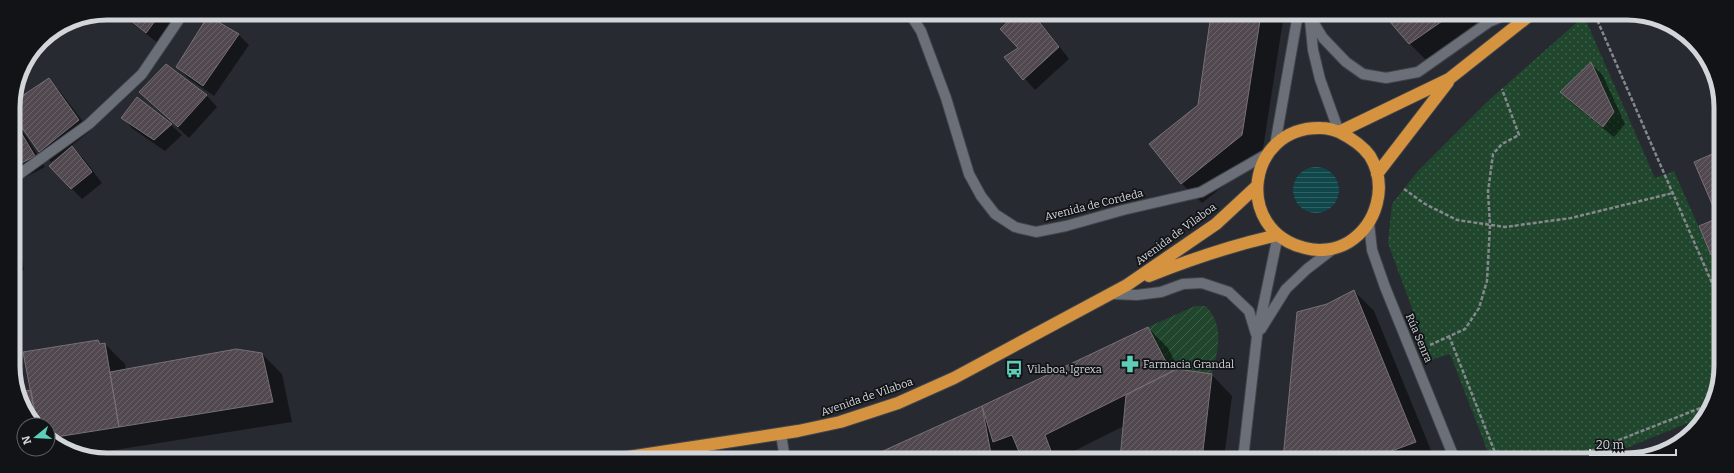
<svg xmlns="http://www.w3.org/2000/svg" width="1734" height="473" viewBox="0 0 1734 473" font-family="Bitter,serif">
	<style>
		.park { fill: url(#park-dots) }
		.garden { fill: url(#garden-furrows) }
		.water { fill: url(#water-rules) }
		.shadow { fill: #0007 }
		.building { fill: url(#building-hatch); stroke: #787076 }
		.lines { fill: none; stroke-linecap: round; stroke-linejoin: round }
		.minor-casing { stroke: #42454b; stroke-width: 12 }
		.highway-casing { stroke: #42454b; stroke-width: 14 }
		.path { stroke: #85888d; stroke-width: 2.5; stroke-dasharray: 4 2; stroke-linecap: butt }
		.minor { stroke: #6b6f78; stroke-width: 10 }
		.highway { stroke: #d59340; stroke-width: 12 }
		.labels { text-anchor: middle; dominant-baseline: central; stroke-width: 3.5; stroke-linejoin: round; paint-order: stroke }
		.street-label { font-size: 11px; fill: #d2d5d9; stroke: #111316 }
		.poi-label { font-size: 11px; fill: #d2d5d9; stroke: #111316; text-anchor: start }
		.rim { fill: none; stroke: #d2d5d9; stroke-width: 5 }
	</style>
	<defs>
		<pattern id="park-dots" width="8" height="8" patternUnits="userSpaceOnUse"><rect width="8" height="8" fill="#20462d"/><path d="M2 2h.1M6 6h.1" fill="none" stroke="#40604b" stroke-width="1.8" stroke-linecap="round"/></pattern>
		<pattern id="garden-furrows" width="10" height="10" patternUnits="userSpaceOnUse"><rect width="10" height="10" fill="#20462d"/><path d="M-1 1l2-2M0 10L10 0M9 11l2-2" fill="none" stroke="#40604b"/></pattern>
		<pattern id="water-rules" width="6" height="5" patternUnits="userSpaceOnUse"><rect width="6" height="5" fill="#0f474a"/><path d="M0 2.5h6" fill="none" stroke="#316164"/></pattern>
		<pattern id="building-hatch" width="6" height="6" patternUnits="userSpaceOnUse"><rect width="6" height="6" fill="#51494f"/><path d="M-1 1l2-2M0 6l6-6M5 7l2-2" fill="none" stroke="#696268"/></pattern>
	</defs>
	<rect width="100%" height="100%" fill="#272a31"/>
	<!-- park -->
	<path class="park" d="M 1584,16 L 1655,178 L 1674,171 L 1719,273 L 1719,385 L 1700,418 L 1597,460 L 1491,460 L 1450,354 L 1431,360 L 1426,347 L 1388,243 L 1392,204 L 1417,172 L 1489,100 Z"/>
	<!-- garden -->
	<path class="garden" d="M 1195,306 L 1206,306 C 1225,327 1218,349 1212,374 L 1177,369 L 1165,360 L 1148,327 Z"/>
	<!-- water -->
	<path class="water" d="M1293 190a23 23 0 1 1 46 0a23 23 0 1 1-46 0Z"/>
	<!-- shadow -->
	<path class="shadow" d="M 119,13 L 180,13 L 158,43 Z
		M 1018,14 L 1034,14 L 1069,59 L 1035,90 L 1006,57 L 1020,48 Z
		M 1212,14 L 1284,14 L 1262,155 L 1202,203 L 1181,183 L 1199,106 Z
		M 1385,15 L 1498,15 L 1430,64 L 1410,44 Z
		M 238,34 L 249,45 L 214,96 L 188,78 L 177,67 Z
		M 1591,64 L 1602,74 L 1625,124 L 1614,137 L 1572,103 L 1561,92 Z
		M 166,66 L 207,96 L 217,107 L 189,138 L 151,103 Z
		M 48,79 L 59,90 L 90,131 L 51,162 L 40,151 Z
		M 123,118 L 171,125 L 182,135 L 165,151 L 133,129 Z
		M 16,125 L 26,136 L 45,167 L 20,180 L 14,174 L 13,127 Z
		M 72,147 L 83,158 L 102,183 L 82,199 L 71,188 Z
		M 1719,152 L 1719,218 L 1695,163 Z
		M 1719,218 L 1719,261 L 1712,254 L 1700,227 Z
		M 14,228 L 17,231 L 24,270 L 14,273 Z
		M 1354,291 L 1374,311 L 1435,460 L 1283,459 L 1298,313 L 1327,305 Z
		M 1148,328 L 1168,348 L 1179,370 L 1212,375 L 1232,396 L 1224,459 L 1121,459 L 1124,426 L 1064,456 L 1066,459 L 1011,459 L 1007,455 L 1008,459 L 863,459 L 872,457 L 982,407 Z
		M 98,341 L 102,345 L 105,344 L 125,364 L 126,370 L 262,354 L 282,374 L 292,422 L 83,455 L 48,437 L 48,425 L 36,425 L 19,393 L 32,390 Z"/>
	<!-- building -->
	<path class="building" d="M 121,13 L 161,13 L 146,33 Z
		M 1016,14 L 1033,14 L 1059,47 L 1023,80 L 1004,57 L 1018,48 L 1000,29 Z
		M 1211,14 L 1261,14 L 1242,135 L 1181,184 L 1149,144 L 1198,105 Z
		M 1384,15 L 1451,15 L 1409,44 Z
		M 208,16 L 239,34 L 203,86 L 176,67 Z
		M 1591,62 L 1614,112 L 1603,127 L 1560,92 Z
		M 166,64 L 207,95 L 178,127 L 139,92 Z
		M 49,78 L 79,120 L 39,152 L 13,115 L 13,102 Z
		M 137,97 L 172,124 L 154,140 L 121,118 Z
		M 16,124 L 35,156 L 14,167 L 13,125 Z
		M 72,146 L 92,172 L 71,189 L 49,166 Z
		M 1719,151 L 1719,251 L 1711,255 L 1699,226 L 1718,218 L 1694,162 Z
		M 1354,290 L 1416,442 L 1367,460 L 1283,459 L 1297,312 L 1327,304 Z
		M 1148,327 L 1165,360 L 1177,369 L 1045,435 L 1054,459 L 1022,459 L 1012,435 L 993,442 L 982,406 Z
		M 98,340 L 100,344 L 105,343 L 119,427 L 50,438 L 48,437 L 48,425 L 37,425 L 23,352 Z
		M 236,349 L 262,353 L 273,402 L 119,427 L 110,372 Z
		M 1177,369 L 1212,374 L 1202,459 L 1120,459 L 1126,395 Z
		M 31,390 L 37,425 L 18,392 Z
		M 982,406 L 992,459 L 859,459 L 872,456 Z
		M 1418,454 L 1420,460 L 1402,460 Z"/>
	<g class="lines">
		<!-- minor casing -->
		<g class="minor-casing">
			<path id="minor" d="M 910,14 L 921,31 L 946,98 L 969,174 L 981,196 L 995,214 L 1015,227 L 1036,232 L 1066,226 L 1123,210 L 1201,192 L 1267,154
				M 1309,15 L 1323,38 L 1346,62 L 1363,74 L 1386,78 L 1418,72 L 1489,22 L 1506,15
				M 1310,20 L 1313,50 L 1320,79 L 1339,132
				M 1275,145 L 1298,14
				M 14,178 L 89,124 L 142,74 L 178,21 L 178,13
				M 1369,223 L 1372,250 L 1385,287 L 1455,460
				M 1112,294 L 1137,295 L 1161,292 L 1183,284 L 1202,283 L 1229,292 L 1249,311 L 1256,334
				M 1261,329 L 1286,289 L 1307,269 L 1333,249
				M 781,434 L 785,459
				M 1243,459 L 1257,336 L 1278,235"/>
		</g>
		<!-- highway casing -->
		<g class="highway-casing">
			<path id="highway" d="M 1339,132 C 1351,138 1362,145 1370,156 C 1388,186 1377,224 1349,242 C 1336,250 1319,252 1305,248 C 1233,231 1246,126 1321,128 C 1327,128 1334,130 1339,132 L 1449,79 L 1530,15
				M 1377,174 L 1448,82
				M 1149,276 C 1191,259 1233,245 1278,235
				M 615,459 L 798,431 L 840,422 L 898,403 L 954,378 L 1127,285 L 1216,224 L 1257,186"/>
		</g>
		<!-- path -->
		<path class="path" d="M 1595,15 L 1719,299
			M 1404,189 L 1425,204 L 1457,220 L 1505,227 L 1571,218 L 1673,193
			M 1449,336 L 1498,460
			M 1430,345 L 1465,329 L 1479,308 L 1487,281 L 1490,225 L 1488,192 L 1493,154 L 1502,144 L 1519,135 L 1502,89
			M 1568,460 L 1708,405"/>
		<!-- minor -->
		<use href="#minor" class="minor"/>
		<!-- highway -->
		<use href="#highway" class="highway"/>
	</g>
	<!-- icons -->
	<defs>
		<g id="pharmacy-bare" transform="scale(1.38)"><path d="M-2-6h4v4h4v4h-4v4h-4v-4h-4v-4h4Z" fill="#5dceb8" stroke="#111316" stroke-width="2.5" paint-order="stroke"/></g>
		<g id="bus-bare" transform="scale(1.38)"><path d="M-5-6H5V4H4V6H2V4H-2V6H-4V4H-5ZM-3.5-4V0h7V-4ZM-3.5 1.2v1.5H-2V1.2ZM2 1.2v1.5H3.5V1.2Z" fill="#5dceb8" stroke="#111316" stroke-width="2.5" paint-order="stroke"/></g>
	</defs>
	<g fill-rule="evenodd">
		<use href="#pharmacy-bare" x="1130" y="364"/>
		<use href="#bus-bare" x="1014" y="369"/>
	</g>
	<g class="labels">
		<!-- street labels -->
		<g class="street-label">
			<text transform="translate(1094 205) rotate(-14)">Avenida de Cordeda</text>
			<text transform="translate(1176 234) rotate(-36)">Avenida de Vilaboa</text>
			<text transform="translate(1419 338) rotate(67)">Rúa Senra</text>
			<text transform="translate(867 397) rotate(-19)">Avenida de Vilaboa</text>
		</g>
		<!-- poi labels -->
		<g class="poi-label">
			<text x="1143" y="364">Farmacia Grandal</text>
			<text x="1027" y="369">Vilaboa, Igrexa</text>
		</g>
	</g>
	<!-- crop -->
	<path d="M0 0H1734V473H0ZM107 20H1627A87 87 0 0 1 1714 107V366A87 87 0 0 1 1627 453H107A87 87 0 0 1 20 366V107A87 87 0 0 1 107 20Z" fill="#111316" fill-rule="evenodd"/>
	<path class="rim" d="M107 20H1627A87 87 0 0 1 1714 107V366A87 87 0 0 1 1627 453H107A87 87 0 0 1 20 366V107A87 87 0 0 1 107 20Z"/>
	<!-- north arrow -->
	<g transform="translate(36 437) rotate(252)"><circle r="19" fill="#111316" stroke="#5e6164"/>
	<path d="M0-3L7 15L0 10L-7 15Z" fill="#5dceb8"/>
	<text y="-6" font-size="11" font-weight="bold" text-anchor="middle" fill="#d2d5d9">N</text>
	</g>
	<!-- scale -->
	<path d="M1590 449v6h86v-6" fill="none" stroke="#d2d5d9" stroke-width="2"/>
	<text x="1596" y="449" font-size="12" fill="#d2d5d9" stroke="#111316" stroke-width="3" paint-order="stroke">20 m</text>
</svg>
